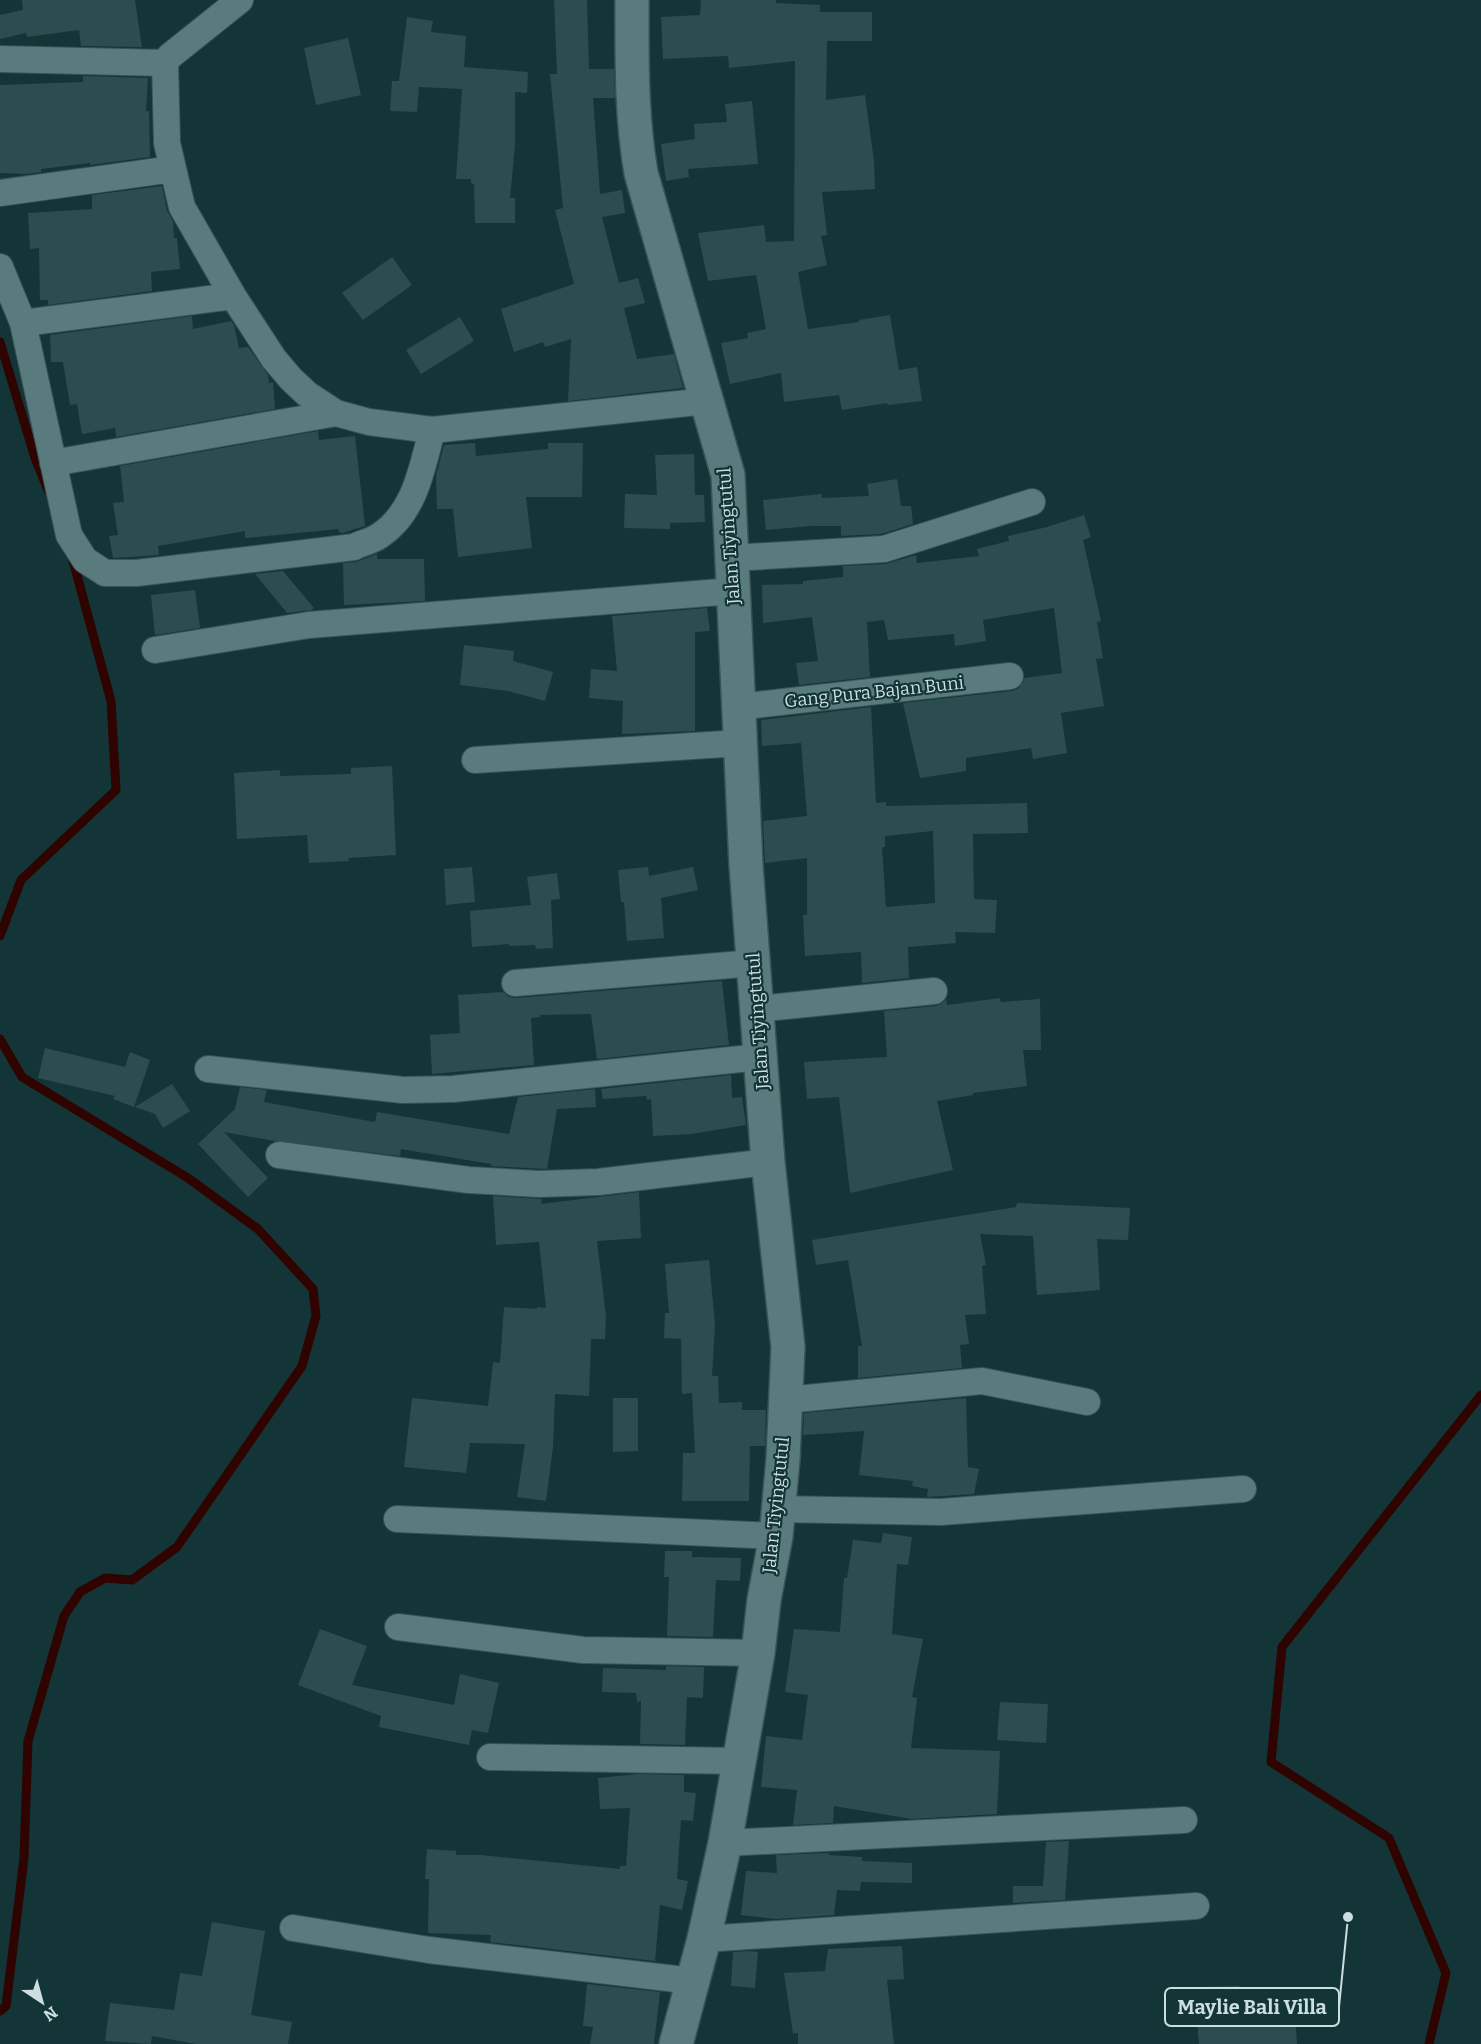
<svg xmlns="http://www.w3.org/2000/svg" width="1481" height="2044" viewBox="0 0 1481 2044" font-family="Bitter,serif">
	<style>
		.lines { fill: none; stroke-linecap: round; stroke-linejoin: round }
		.stream { stroke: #2f0300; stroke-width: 9 }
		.building { fill: #2c4d4f; fill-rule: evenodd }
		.minor-casing { stroke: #395254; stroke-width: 28 }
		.tertiary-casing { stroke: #395254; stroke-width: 36 }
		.minor { stroke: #597b7e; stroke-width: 26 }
		.tertiary { stroke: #597b7e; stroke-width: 33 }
		.labels { text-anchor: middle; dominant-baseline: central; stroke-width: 4.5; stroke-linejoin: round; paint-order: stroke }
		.street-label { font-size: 18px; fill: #ccdedf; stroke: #133537 }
		.leader { fill: none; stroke: #ccdedf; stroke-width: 2 }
		.callout-dot { fill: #ccdedf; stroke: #133537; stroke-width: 2 }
		.callout { fill: #133537; stroke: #ccdedf; stroke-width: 2 }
		.callout-label { font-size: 20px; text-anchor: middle; font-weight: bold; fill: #ccdedf }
	</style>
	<rect width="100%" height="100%" fill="#133537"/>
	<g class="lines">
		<!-- stream -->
		<path class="stream" d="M 0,342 L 35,458 L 48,490
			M 0,936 L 21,880 L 116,790 L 111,701 L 72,557
			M 0,1039 L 22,1077 L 188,1178 L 258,1229 L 313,1289 L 316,1316 L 302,1366 L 177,1547 L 132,1580 L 105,1578 L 80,1592 L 64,1616 L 28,1741 L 24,1858 L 6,2006 L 0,2011
			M 1429,2044 L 1446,1973 L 1389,1838 L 1271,1762 L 1282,1647 L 1481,1395"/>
	</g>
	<!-- building -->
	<path class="building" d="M 22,0 L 135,0 L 142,47 L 81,46 L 79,30 L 27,37 L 26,33 L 0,39 L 0,15 L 23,10 Z
		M 554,0 L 587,0 L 589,69 L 614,69 L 615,98 L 593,98 L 600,194 L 622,190 L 625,213 L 602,217 L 619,283 L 638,278 L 645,303 L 624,308 L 637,359 L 674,354 L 683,388 L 568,401 L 571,339 L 545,347 L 543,342 L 514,352 L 501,309 L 574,284 L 555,210 L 563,208 L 550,74 L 557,74 Z
		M 701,0 L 776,0 L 776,3 L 820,5 L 820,12 L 872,12 L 872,41 L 827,41 L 826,100 L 865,95 L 874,161 L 875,189 L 822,192 L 827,235 L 821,236 L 827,265 L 798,272 L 808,329 L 859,322 L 859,320 L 890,315 L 899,370 L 917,367 L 922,401 L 888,405 L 887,403 L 842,410 L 839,395 L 784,402 L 781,373 L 730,384 L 721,343 L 748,338 L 747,333 L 766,329 L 756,275 L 708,281 L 698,233 L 764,225 L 766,242 L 794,241 L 795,61 L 729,68 L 728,56 L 663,59 L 661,17 L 700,15 Z
		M 407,17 L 433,21 L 431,32 L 466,36 L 464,67 L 528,72 L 527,93 L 515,92 L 515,145 L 510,198 L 515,198 L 515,223 L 475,223 L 474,184 L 471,183 L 471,179 L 456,179 L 462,89 L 419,87 L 417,112 L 390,111 L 392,81 L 399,81 Z
		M 348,38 L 361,95 L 316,105 L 304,48 Z
		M 83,76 L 148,78 L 146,111 L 149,111 L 150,157 L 90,165 L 90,163 L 41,169 L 41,172 L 26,174 L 0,173 L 0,85 L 83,82 Z
		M 752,101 L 758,164 L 688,169 L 689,177 L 666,181 L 661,144 L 695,139 L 694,124 L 727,122 L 725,104 Z
		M 162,186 L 167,211 L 173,221 L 174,238 L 177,238 L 180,269 L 151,272 L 152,291 L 48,305 L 48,300 L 40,300 L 39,248 L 30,249 L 28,213 L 92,209 L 92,195 Z
		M 392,257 L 412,285 L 363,320 L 342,293 Z
		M 192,316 L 193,329 L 231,321 L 234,325 L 239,348 L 248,347 L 268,375 L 269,383 L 273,382 L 275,409 L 116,437 L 115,428 L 82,434 L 77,404 L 70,405 L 63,362 L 51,362 L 50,335 Z
		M 460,317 L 474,341 L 421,374 L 406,350 Z
		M 318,431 L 319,440 L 355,436 L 365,526 L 342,533 L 339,532 L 339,529 L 245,538 L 245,531 L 158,546 L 159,555 L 113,558 L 109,536 L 118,535 L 113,503 L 124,502 L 120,466 Z
		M 475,443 L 476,456 L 548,449 L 548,443 L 583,443 L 582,497 L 526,497 L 532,548 L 458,557 L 453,509 L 437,509 L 436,476 L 444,445 Z
		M 694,454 L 695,495 L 704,495 L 705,522 L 670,523 L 670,529 L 624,528 L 625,494 L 657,495 L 655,455 Z
		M 897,479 L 901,506 L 911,506 L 913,524 L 881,534 L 841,536 L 841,526 L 811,526 L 766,530 L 763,500 L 822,494 L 822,498 L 869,496 L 867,484 Z
		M 1084,515 L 1091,537 L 1083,540 L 1101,621 L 1097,622 L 1103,658 L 1096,659 L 1104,706 L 1061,713 L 1067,753 L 1033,759 L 1031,748 L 966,758 L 966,771 L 920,778 L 903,703 L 1012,691 L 1019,688 L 1024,678 L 1062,673 L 1054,608 L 983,620 L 986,641 L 955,646 L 954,634 L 888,640 L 884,620 L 867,622 L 870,677 L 799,685 L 796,663 L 818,661 L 812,617 L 763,623 L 762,585 L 803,584 L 803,581 L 843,577 L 843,566 L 885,564 L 916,555 L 917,563 L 979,556 L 977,549 L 1009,541 L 1008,536 L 1047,527 Z
		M 377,554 L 377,559 L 424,559 L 425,601 L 344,605 L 343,563 L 356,562 Z
		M 283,571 L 314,608 L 312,610 L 287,613 L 255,574 Z
		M 195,590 L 200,628 L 155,635 L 151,595 Z
		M 707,608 L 710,631 L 695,632 L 695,731 L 622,734 L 623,701 L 589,698 L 591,669 L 617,671 L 612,616 Z
		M 464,645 L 514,651 L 513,661 L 553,672 L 545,701 L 508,691 L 460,685 Z
		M 871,707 L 876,803 L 886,802 L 886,806 L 1027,803 L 1028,833 L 973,834 L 974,899 L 997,900 L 995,933 L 955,932 L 956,943 L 908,947 L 909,978 L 862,983 L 861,952 L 805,956 L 803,915 L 807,915 L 807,858 L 765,863 L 763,821 L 807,816 L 801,743 L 762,746 L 761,720 ZM 933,831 L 935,903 L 886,907 L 882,847 L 885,847 L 885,836 Z
		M 392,766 L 396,855 L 348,858 L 349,861 L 309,863 L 307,835 L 237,839 L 234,773 L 280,770 L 280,776 L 351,774 L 351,768 Z
		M 472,867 L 475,902 L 446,905 L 444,869 Z
		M 648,867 L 649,876 L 693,867 L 698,890 L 661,898 L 664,938 L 627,941 L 624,902 L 621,902 L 618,870 Z
		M 557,873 L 560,899 L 551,900 L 553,948 L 536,949 L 535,945 L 509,946 L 509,944 L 472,947 L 470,911 L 531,905 L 527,877 Z
		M 722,981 L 729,1045 L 597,1059 L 591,1014 L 540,1015 L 540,1017 L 531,1018 L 534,1065 L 432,1074 L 430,1035 L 460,1033 L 458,995 L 503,992 L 509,997 L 516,998 Z
		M 1000,998 L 1001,1002 L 1040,999 L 1041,1050 L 1023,1050 L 1027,1086 L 973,1093 L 973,1095 L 937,1101 L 953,1170 L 850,1193 L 839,1097 L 807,1099 L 804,1062 L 887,1057 L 884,1011 L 936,1006 L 942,1003 L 946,999 L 947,1005 Z
		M 45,1048 L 125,1067 L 130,1052 L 150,1060 L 134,1107 L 113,1099 L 115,1096 L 38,1078 Z
		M 731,1075 L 732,1098 L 742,1097 L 746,1125 L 691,1134 L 653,1136 L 651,1099 L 647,1100 L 646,1096 L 603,1099 L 601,1089 Z
		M 172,1084 L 190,1111 L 163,1128 L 155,1114 L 135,1107 Z
		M 240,1087 L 267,1090 L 264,1102 L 375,1122 L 377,1112 L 509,1134 L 518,1097 L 595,1089 L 596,1107 L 557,1109 L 547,1169 L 491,1166 L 491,1164 L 401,1149 L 400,1156 L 275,1141 L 224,1132 L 268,1178 L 248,1197 L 198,1144 L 235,1109 Z
		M 639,1192 L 641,1238 L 597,1241 L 606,1316 L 605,1339 L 591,1339 L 589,1396 L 555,1394 L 553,1447 L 546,1501 L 517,1497 L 525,1444 L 470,1443 L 466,1473 L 404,1467 L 412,1398 L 488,1406 L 493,1362 L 500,1363 L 504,1307 L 537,1309 L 537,1307 L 546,1308 L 539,1242 L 496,1245 L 493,1196 L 542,1199 L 541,1204 Z
		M 1017,1203 L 1130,1208 L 1128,1240 L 1097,1239 L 1100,1290 L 1037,1295 L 1033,1236 L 980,1234 L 986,1265 L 982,1266 L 986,1314 L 965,1315 L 969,1344 L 960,1345 L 962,1368 L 858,1378 L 858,1346 L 862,1346 L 848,1260 L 816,1265 L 812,1240 L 1016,1207 Z
		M 709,1260 L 715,1325 L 712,1376 L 718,1376 L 719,1403 L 742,1402 L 742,1410 L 766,1410 L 765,1446 L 750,1446 L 749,1501 L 682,1501 L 683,1453 L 695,1453 L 692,1393 L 682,1394 L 681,1339 L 664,1338 L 665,1313 L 669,1313 L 665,1264 Z
		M 613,1398 L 638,1398 L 638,1451 L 613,1452 Z
		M 966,1398 L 968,1467 L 979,1469 L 974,1494 L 927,1497 L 928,1489 L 912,1486 L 913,1481 L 859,1475 L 864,1431 L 803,1435 L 804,1413 Z
		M 883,1533 L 912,1537 L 908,1565 L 897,1564 L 892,1634 L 923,1639 L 912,1697 L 917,1698 L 911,1748 L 1000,1751 L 997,1814 L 912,1819 L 834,1806 L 833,1823 L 793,1825 L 797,1790 L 761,1787 L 766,1736 L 802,1740 L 808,1695 L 785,1692 L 794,1629 L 840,1632 L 844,1578 L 847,1578 L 853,1540 L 881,1543 Z
		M 665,1551 L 692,1551 L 692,1557 L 741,1558 L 740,1581 L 716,1580 L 713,1637 L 667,1636 L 669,1577 L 664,1577 Z
		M 320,1629 L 367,1646 L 352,1685 L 454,1705 L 460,1674 L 499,1683 L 488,1733 L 472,1730 L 469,1745 L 379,1727 L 381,1716 L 298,1685 Z
		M 666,1666 L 704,1667 L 703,1698 L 687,1697 L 685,1745 L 640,1744 L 641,1701 L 637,1702 L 636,1693 L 602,1692 L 603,1668 L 666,1670 Z
		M 1000,1702 L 1048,1704 L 1046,1743 L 997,1740 Z
		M 639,1774 L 684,1775 L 684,1792 L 696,1793 L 693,1821 L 681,1820 L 677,1879 L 688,1881 L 682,1910 L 660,1905 L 655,1961 L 490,1942 L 491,1935 L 428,1933 L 429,1879 L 425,1879 L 427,1849 L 456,1851 L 456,1855 L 481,1855 L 620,1869 L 620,1866 L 626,1866 L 630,1808 L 600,1809 L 598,1778 Z
		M 1069,1841 L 1065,1900 L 1013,1903 L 1013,1886 L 1043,1886 L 1046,1842 Z
		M 829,1853 L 829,1855 L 862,1857 L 862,1861 L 912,1863 L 912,1883 L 861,1882 L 860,1891 L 837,1890 L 834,1915 L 776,1919 L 741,1915 L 746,1871 L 777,1873 L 776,1855 Z
		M 212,1922 L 265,1931 L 251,2015 L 292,2022 L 288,2044 L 196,2044 L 152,2036 L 151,2044 L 105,2041 L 110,2003 L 174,2010 L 180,1973 L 202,1976 Z
		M 902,1946 L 904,1979 L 887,1980 L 894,2044 L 798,2044 L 798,2033 L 793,2034 L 784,1973 L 825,1971 L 828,1949 Z
		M 748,1951 L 758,1952 L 755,1988 L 731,1986 L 733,1952 Z
		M 587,1984 L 660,1992 L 654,2044 L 590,2044 L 593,2027 L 583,2026 Z
		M 1239,1986 L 1240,2018 L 1295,2014 L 1297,2044 L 1199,2044 L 1197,2021 L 1199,2021 L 1198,1987 Z"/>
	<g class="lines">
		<!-- minor casing -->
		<g class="minor-casing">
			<path id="minor" d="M 240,0 L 170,56 L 165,63 L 167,143 L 182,207 L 233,296 L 274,359 L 291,379 L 307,394 L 336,413 L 369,422 L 432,430 L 707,401
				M 0,59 L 165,63
				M 0,193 L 173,169
				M 0,267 L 23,323 L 69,535 L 85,560 L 105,573 L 137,573 L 354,547 C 362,543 372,541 379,536 C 415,513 422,468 432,430
				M 23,323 L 233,296
				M 53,463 L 336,413
				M 732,558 L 884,549 L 1032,502
				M 155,650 L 309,625 L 733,591
				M 738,707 L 1010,676
				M 475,760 L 740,743
				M 515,983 L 754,963
				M 757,1009 L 934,991
				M 208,1069 L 403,1090 L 453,1089 L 760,1057
				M 279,1155 L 469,1180 L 539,1184 L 598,1182 L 768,1162
				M 786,1400 L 982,1381 L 1087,1402
				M 777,1509 L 941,1512 L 1243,1489
				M 397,1519 L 776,1536
				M 398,1627 L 583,1650 L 758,1653
				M 490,1757 L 738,1761
				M 725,1843 L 1184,1820
				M 293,1928 L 429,1950 L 693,1981
				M 704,1939 L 1196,1906"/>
		</g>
		<!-- tertiary casing -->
		<g class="tertiary-casing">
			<path id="tertiary" d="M 632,0 C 632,58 631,115 641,173 L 728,475 L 746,865 L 768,1162 L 788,1347 L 783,1459 L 776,1536 L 764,1600 L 758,1653 L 725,1843 L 704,1939 L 676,2044"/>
		</g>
		<!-- minor -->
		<use href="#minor" class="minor"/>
		<!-- tertiary -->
		<use href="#tertiary" class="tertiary"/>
	</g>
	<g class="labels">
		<!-- street labels -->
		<g class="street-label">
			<text transform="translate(729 536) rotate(-94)">Jalan Tiyingtutul</text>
			<text transform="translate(874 692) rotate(-6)">Gang Pura Bajan Buni</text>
			<text transform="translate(758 1021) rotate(-94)">Jalan Tiyingtutul</text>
			<text transform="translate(776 1505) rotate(-84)">Jalan Tiyingtutul</text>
		</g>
	</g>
	<!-- callouts -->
	<path class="leader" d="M1348 1917L1339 2007"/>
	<circle class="callout-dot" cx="1348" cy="1917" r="6"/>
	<rect class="callout" x="1165" y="1988" width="174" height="38" rx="6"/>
	<g class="callout-label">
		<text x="1252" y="2014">Maylie Bali Villa</text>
	</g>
	<!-- north arrow -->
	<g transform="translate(42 2002) rotate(144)" stroke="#133537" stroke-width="4.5" paint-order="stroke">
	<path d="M0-4.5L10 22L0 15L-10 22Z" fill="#ccdedf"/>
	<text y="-9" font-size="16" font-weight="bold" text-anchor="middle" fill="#ccdedf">N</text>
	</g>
</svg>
